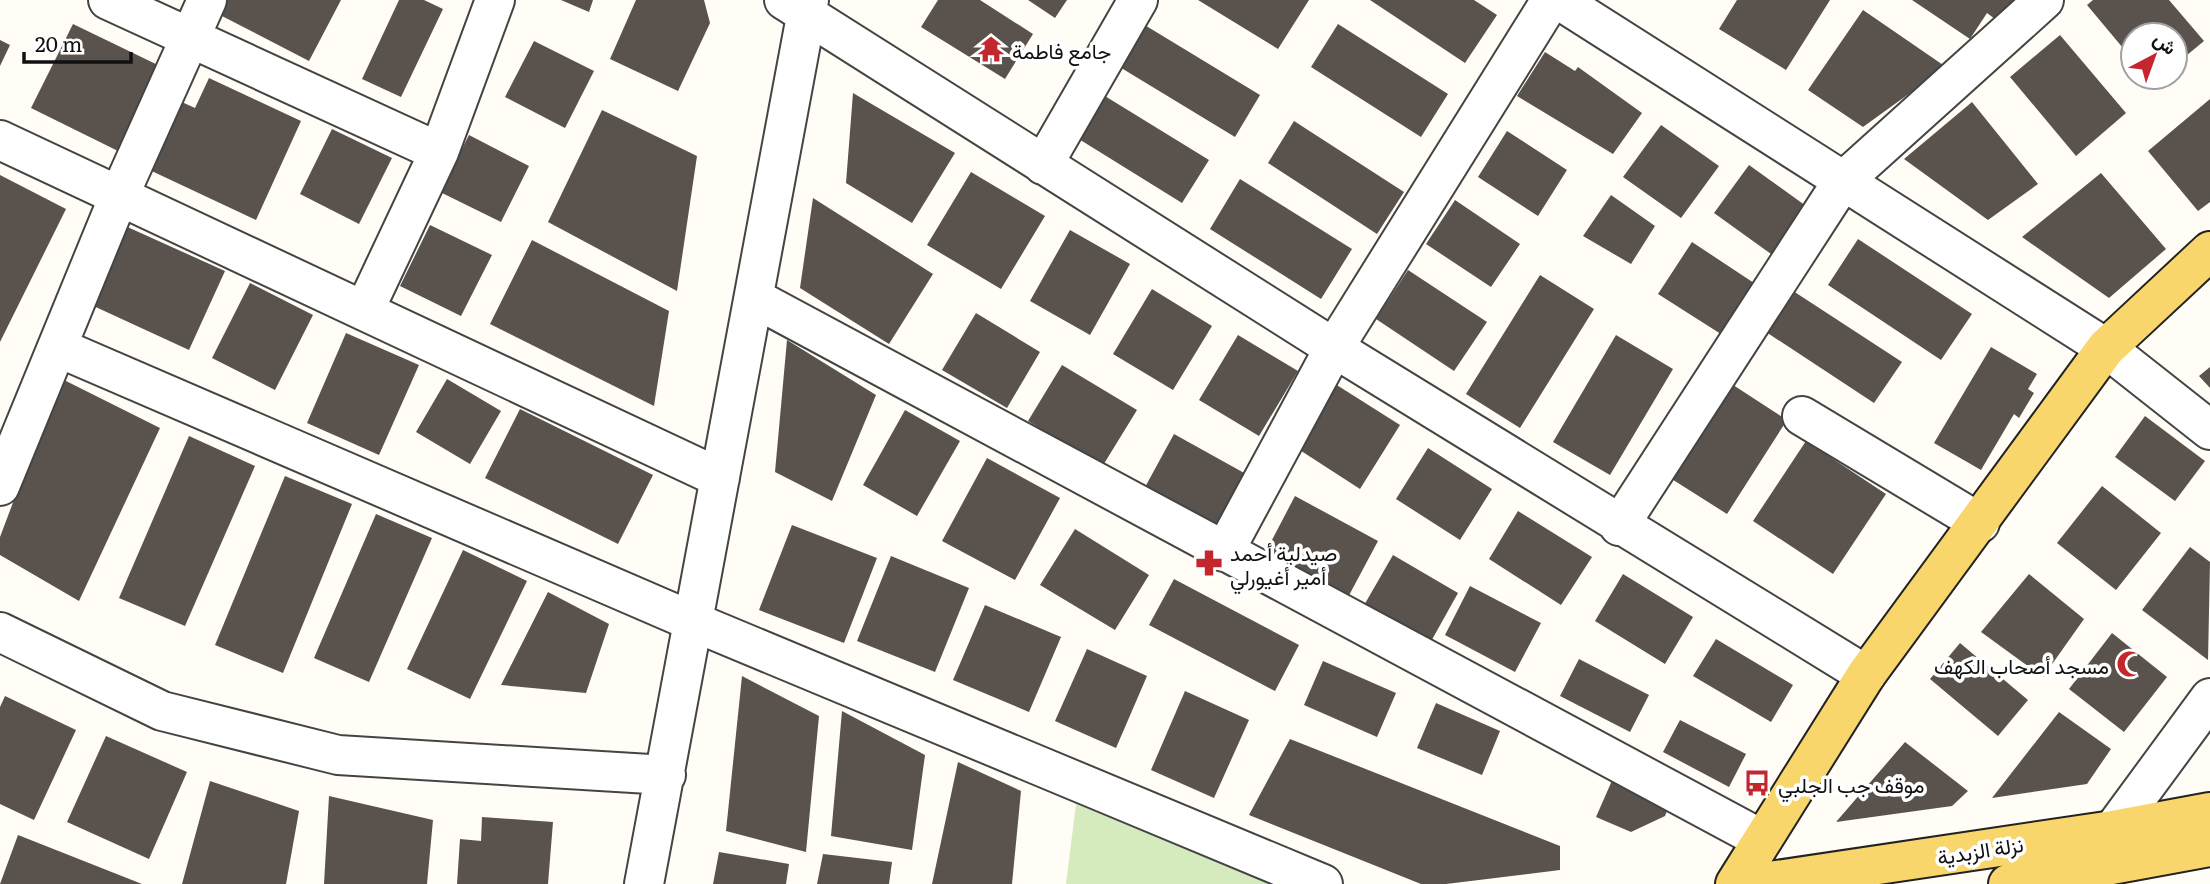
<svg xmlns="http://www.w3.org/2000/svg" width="2210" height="884" viewBox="0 0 2210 884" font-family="Literata,Vazirmatn,serif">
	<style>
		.green { fill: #d5ebbd }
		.building { fill: #5a524d }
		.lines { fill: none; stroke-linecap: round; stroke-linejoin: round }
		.minor-casing { stroke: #444; stroke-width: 42 }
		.major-casing { stroke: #222; stroke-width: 42 }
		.minor { stroke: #fff; stroke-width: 38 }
		.major { stroke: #f9d66b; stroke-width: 38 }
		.labels { text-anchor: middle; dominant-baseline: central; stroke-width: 7; stroke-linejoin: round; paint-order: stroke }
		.poi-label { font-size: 21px; fill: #111; stroke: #fff; text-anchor: start }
		.street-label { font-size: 21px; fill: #111; stroke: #fff }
	</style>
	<rect width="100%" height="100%" fill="#fffdf5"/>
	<!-- green -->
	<path class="green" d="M 1076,804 L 1270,884 L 1066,884 Z"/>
	<!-- building -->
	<path class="building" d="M 228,0 L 341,0 L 309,61 L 220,15 Z
		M 399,0 L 424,0 L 443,9 L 401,97 L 362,79 Z
		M 561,0 L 593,0 L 589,12 Z
		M 636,0 L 704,0 L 710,23 L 678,91 L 610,59 Z
		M 938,0 L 980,0 L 1033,34 L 1005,79 L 921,27 Z
		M 1028,0 L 1067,0 L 1055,18 Z
		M 1198,0 L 1309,0 L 1278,49 Z
		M 1370,0 L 1474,0 L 1497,15 L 1465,63 Z
		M 1737,0 L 1830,0 L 1786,70 L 1719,29 Z
		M 1912,0 L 2014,0 L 1999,22 L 1987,13 L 1970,39 Z
		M 2093,0 L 2169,0 L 2204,41 L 2175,65 L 2175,35 L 2133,35 L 2133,60 L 2087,5 Z
		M 1863,10 L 1946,67 L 1863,127 L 1808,90 Z
		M 73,24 L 162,67 L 120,152 L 31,108 Z
		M 1143,24 L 1260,95 L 1235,137 L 1118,66 Z
		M 1338,24 L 1448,94 L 1421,137 L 1311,67 Z
		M 2060,35 L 2126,113 L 2076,156 L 2010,77 Z
		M 0,40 L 10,45 L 0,66 Z
		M 534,41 L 594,71 L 565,128 L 505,97 Z
		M 1545,52 L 1575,71 L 1578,67 L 1642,113 L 1613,154 L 1517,96 Z
		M 209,78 L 301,121 L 256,220 L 141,166 L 173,98 L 195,108 Z
		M 853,93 L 955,153 L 912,223 L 846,183 Z
		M 1100,93 L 1209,160 L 1182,203 L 1074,136 Z
		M 2210,99 L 2210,202 L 2198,211 L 2148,151 Z
		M 1972,102 L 2038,184 L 1988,220 L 1904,159 Z
		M 602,110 L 697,156 L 677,291 L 548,222 Z
		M 1294,121 L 1404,192 L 1377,234 L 1268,163 Z
		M 1661,125 L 1719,166 L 1681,218 L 1623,177 Z
		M 332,129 L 392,158 L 359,224 L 300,194 Z
		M 1507,131 L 1567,170 L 1538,216 L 1478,177 Z
		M 469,135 L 529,166 L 501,222 L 440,192 Z
		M 1749,165 L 1813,211 L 1778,259 L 1714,213 Z
		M 971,172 L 1045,216 L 1001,289 L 927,245 Z
		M 2101,173 L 2166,249 L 2109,298 L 2022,237 Z
		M 0,175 L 66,209 L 0,342 Z
		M 1240,179 L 1352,249 L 1321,299 L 1210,229 Z
		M 1611,195 L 1655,226 L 1631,264 L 1583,236 Z
		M 813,198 L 933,274 L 889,344 L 800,288 Z
		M 1455,200 L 1520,244 L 1491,287 L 1426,244 Z
		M 123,225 L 225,271 L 189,350 L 87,303 Z
		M 430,225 L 492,255 L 461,316 L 400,286 Z
		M 1070,230 L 1130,264 L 1090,335 L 1030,301 Z
		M 1858,239 L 1972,314 L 1941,360 L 1828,285 Z
		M 532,240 L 669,311 L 654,406 L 490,324 Z
		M 1692,242 L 1757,285 L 1724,336 L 1658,294 Z
		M 1408,270 L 1487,322 L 1454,371 L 1376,319 Z
		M 1540,275 L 1594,309 L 1520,428 L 1466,394 Z
		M 250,283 L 313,315 L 275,390 L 212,358 Z
		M 1787,287 L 1902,362 L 1874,403 L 1760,328 Z
		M 1152,289 L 1212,326 L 1173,390 L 1113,354 Z
		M 976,313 L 1040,352 L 1007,408 L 942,370 Z
		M 346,333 L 419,365 L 379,455 L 307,423 Z
		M 1238,335 L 1298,371 L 1259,436 L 1199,400 Z
		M 1616,335 L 1673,369 L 1610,475 L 1553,442 Z
		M 787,340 L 876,395 L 832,501 L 775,472 Z
		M 1991,347 L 2037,374 L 2028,389 L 2034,393 L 2019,418 L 2014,414 L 1981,470 L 1934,443 Z
		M 1062,365 L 1137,410 L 1102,467 L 1028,421 Z
		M 2210,367 L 2210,388 L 2199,376 Z
		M 60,378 L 160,428 L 79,601 L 0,555 L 0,537 Z
		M 447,379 L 501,411 L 470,464 L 416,432 Z
		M 1727,381 L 1787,420 L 1727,514 L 1667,476 Z
		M 1332,382 L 1400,425 L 1360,489 L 1292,445 Z
		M 520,409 L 653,475 L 618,544 L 485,478 Z
		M 905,410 L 960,441 L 917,516 L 863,485 Z
		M 2145,416 L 2205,461 L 2175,501 L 2115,457 Z
		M 1174,434 L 1246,474 L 1215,529 L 1144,489 Z
		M 189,436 L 255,466 L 185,626 L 119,598 Z
		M 1806,441 L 1886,494 L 1833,574 L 1753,521 Z
		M 1428,448 L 1492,489 L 1460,540 L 1396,499 Z
		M 987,458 L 1060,498 L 1015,580 L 942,541 Z
		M 285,476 L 352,504 L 283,673 L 215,645 Z
		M 2102,486 L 2161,533 L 2116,590 L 2057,543 Z
		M 1295,496 L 1378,541 L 1346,601 L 1263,557 Z
		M 1518,511 L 1592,557 L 1561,605 L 1489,559 Z
		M 376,514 L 432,538 L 369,682 L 314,658 Z
		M 792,525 L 877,558 L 844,643 L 759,610 Z
		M 1075,529 L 1149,575 L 1115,630 L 1040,585 Z
		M 2190,547 L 2210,562 L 2208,660 L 2142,610 Z
		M 463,550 L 527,581 L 470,699 L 407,669 Z
		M 1393,555 L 1458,593 L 1429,645 L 1363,607 Z
		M 891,556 L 969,588 L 935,672 L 857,641 Z
		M 1623,574 L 1693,617 L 1665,664 L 1595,621 Z
		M 2029,574 L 2084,619 L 2043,677 L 1981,632 Z
		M 1174,579 L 1299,645 L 1275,691 L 1149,625 Z
		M 1470,586 L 1541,623 L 1515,672 L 1445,635 Z
		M 548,592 L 609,624 L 586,693 L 501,685 Z
		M 985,605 L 1061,637 L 1029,712 L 953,680 Z
		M 2112,633 L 2167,677 L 2124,732 L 2069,689 Z
		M 1716,639 L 1793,685 L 1771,722 L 1693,676 Z
		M 1960,643 L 2028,700 L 1998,736 L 1930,679 Z
		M 1087,649 L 1147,676 L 1116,748 L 1055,721 Z
		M 1579,659 L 1649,695 L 1630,732 L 1560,696 Z
		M 1323,661 L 1396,693 L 1377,737 L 1304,705 Z
		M 742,676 L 819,716 L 806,852 L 726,831 Z
		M 1185,691 L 1249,720 L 1214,798 L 1151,770 Z
		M 5,696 L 76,730 L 34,820 L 0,804 L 0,707 Z
		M 1436,703 L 1500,731 L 1482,775 L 1417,748 Z
		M 842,711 L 925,755 L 912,850 L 831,836 Z
		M 2059,712 L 2111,749 L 2087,784 L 1992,798 Z
		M 1680,720 L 1746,754 L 1729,787 L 1663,752 Z
		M 106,736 L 187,772 L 149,859 L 67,822 Z
		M 1290,739 L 1560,846 L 1560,870 L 1446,884 L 1421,884 L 1249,815 Z
		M 1905,742 L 1968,791 L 1952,806 L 1836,822 Z
		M 958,762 L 1021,791 L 1012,884 L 932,884 Z
		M 1614,776 L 1671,801 L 1665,816 L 1631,832 L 1596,817 Z
		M 210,781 L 299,811 L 286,884 L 182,884 Z
		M 329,796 L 433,820 L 427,884 L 324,884 Z
		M 482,817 L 553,822 L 548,884 L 457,884 L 460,839 L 481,841 Z
		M 18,835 L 142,884 L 0,884 Z
		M 719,852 L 789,864 L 786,884 L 713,884 Z
		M 823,854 L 892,862 L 889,884 L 817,884 Z"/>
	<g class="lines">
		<!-- minor casing -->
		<g class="minor-casing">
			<path id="minor" d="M 108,0 L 439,152
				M 784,0 L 1334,348 L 1866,675
				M 1559,0 L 2106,348 L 2210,430
				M 0,140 L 720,478
				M 1043,165 L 1138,0
				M 754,298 L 1761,839
				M 364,311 L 439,152 L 495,0
				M 57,347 L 694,622 L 1323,884
				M 1802,416 L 1980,523
				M 0,486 L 119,196 L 207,0
				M 1619,526 L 1842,182 L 2044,0
				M 1224,552 L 1334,348 L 1551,0
				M 0,632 L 162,711 L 338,755 L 666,775
				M 2113,830 L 2210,698
				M 644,884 L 809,0"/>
		</g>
		<!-- major casing -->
		<g class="major-casing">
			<path id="major" d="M 1735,884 L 1866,675 L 2106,348 L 2210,251
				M 1750,884 L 2113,830 L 2210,812
				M 2008,884 L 2210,847"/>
		</g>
		<!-- minor -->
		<use href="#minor" class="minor"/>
		<!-- major -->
		<use href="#major" class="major"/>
	</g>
	<!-- icons -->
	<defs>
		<g id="temple-bare" transform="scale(2.1)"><path d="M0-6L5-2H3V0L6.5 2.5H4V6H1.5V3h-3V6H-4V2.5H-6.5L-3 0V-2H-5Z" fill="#c4262e" stroke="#fff" stroke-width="2.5" paint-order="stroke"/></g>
		<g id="pharmacy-bare" transform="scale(2.1)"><path d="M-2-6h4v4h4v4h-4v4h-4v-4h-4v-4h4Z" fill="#c4262e" stroke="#fff" stroke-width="2.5" paint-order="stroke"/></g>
		<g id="mosque-bare" transform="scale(2.1)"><path d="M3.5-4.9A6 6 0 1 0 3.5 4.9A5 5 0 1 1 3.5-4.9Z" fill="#c4262e" stroke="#fff" stroke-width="2.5" paint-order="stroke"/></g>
		<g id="bus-bare" transform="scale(2.1)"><path d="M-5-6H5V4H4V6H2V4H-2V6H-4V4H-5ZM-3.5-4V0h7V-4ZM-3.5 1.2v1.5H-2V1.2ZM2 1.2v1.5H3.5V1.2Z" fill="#c4262e" stroke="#fff" stroke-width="2.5" paint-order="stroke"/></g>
	</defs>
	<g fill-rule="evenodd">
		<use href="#temple-bare" x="991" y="49"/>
		<use href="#pharmacy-bare" x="1209" y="563"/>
		<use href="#mosque-bare" x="2130" y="664"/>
		<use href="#bus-bare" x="1757" y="783"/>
	</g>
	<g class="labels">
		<!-- poi labels -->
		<g class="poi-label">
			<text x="1012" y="49">جامع فاطمة</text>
			<text x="1230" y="551">صيدلية أحمد<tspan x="1230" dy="24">أمير أغيورلي</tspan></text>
			<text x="2109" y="664" text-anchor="end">مسجد أصحاب الكهف</text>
			<text x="1778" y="783">موقف جب الجلبي</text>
		</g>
		<!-- street labels -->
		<g class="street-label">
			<text transform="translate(1980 849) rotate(-9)">نزلة الزبدية</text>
		</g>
	</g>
	<!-- north arrow -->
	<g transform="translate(2154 56) rotate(41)"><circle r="33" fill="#ffffff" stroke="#a0a0a0" stroke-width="2"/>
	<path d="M0-5L12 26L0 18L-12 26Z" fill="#c4262e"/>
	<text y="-10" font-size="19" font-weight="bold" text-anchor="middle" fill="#111111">ش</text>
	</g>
	<!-- scale -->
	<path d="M24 52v10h107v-10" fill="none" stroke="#111111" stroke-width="3.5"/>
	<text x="35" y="52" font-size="21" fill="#111111" stroke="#ffffff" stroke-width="5" paint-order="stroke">20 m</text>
</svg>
